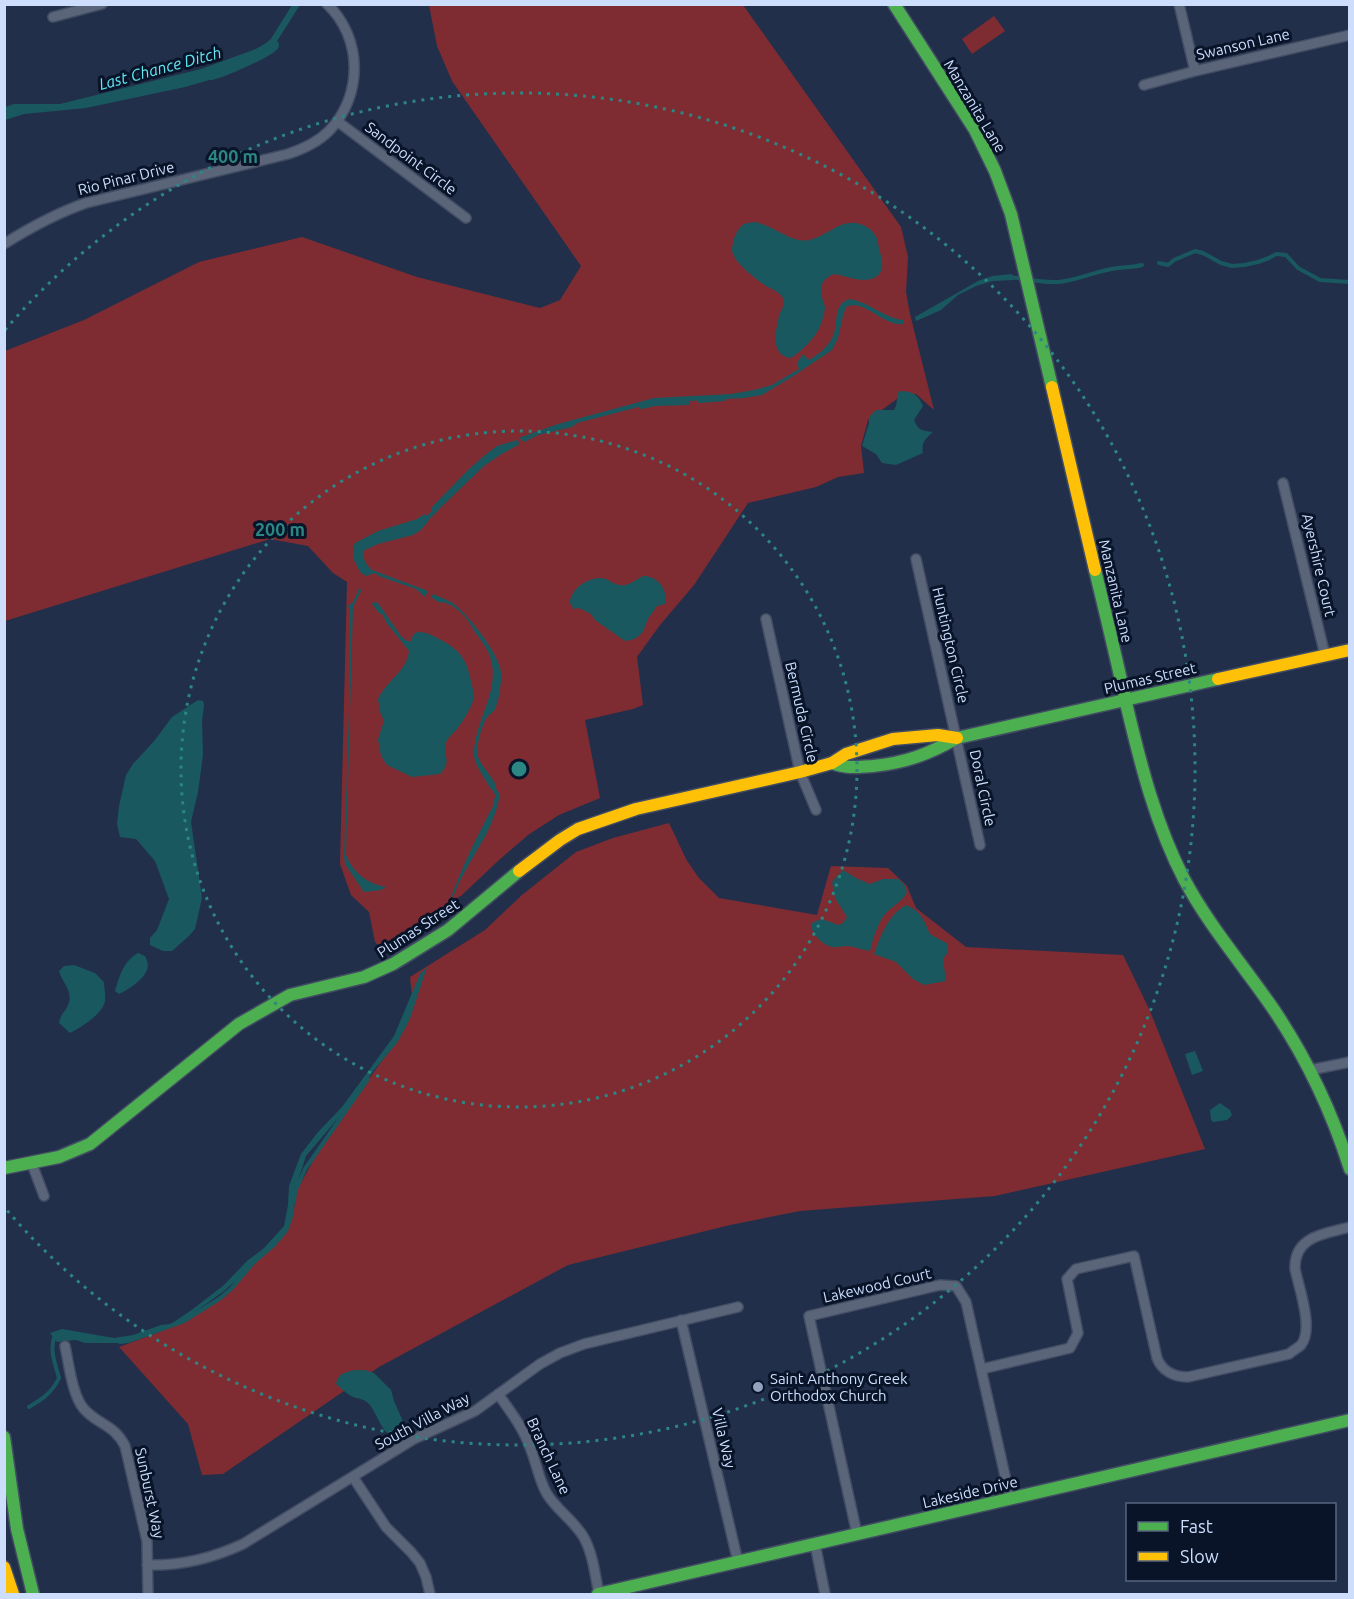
<svg xmlns="http://www.w3.org/2000/svg" width="1354" height="1599" viewBox="0 0 1354 1599" font-family="Ubuntu,sans-serif">
	<style>
		.green { fill: #7e2c32 }
		.water { fill: #19585f }
		.lines { fill: none; stroke-linecap: round; stroke-linejoin: round }
		.stream { stroke: #19585f; stroke-width: 4 }
		.canal { stroke: #19585f; stroke-width: 12 }
		.street-casing { stroke: #424c63; stroke-width: 12 }
		.fast-casing { stroke: #424c63; stroke-width: 15 }
		.slow-casing { stroke: #424c63; stroke-width: 15 }
		.street { stroke: #5b657a; stroke-width: 9 }
		.fast { stroke: #4caf50; stroke-width: 12 }
		.slow { stroke: #ffc107; stroke-width: 12 }
		.ring { fill: none; stroke: #2c8683; stroke-width: 3; stroke-dasharray: 3 6 }
		.poi-dot { fill: #91a1be; stroke: #091429; stroke-width: 2 }
		.labels { text-anchor: middle; dominant-baseline: central; stroke-width: 6; stroke-linejoin: round; paint-order: stroke }
		.street-label { font-size: 15px; fill: #cddefd; stroke: #091429 }
		.poi-label { font-size: 15px; fill: #cddefd; stroke: #091429; text-anchor: start }
		.water-label { font-size: 16px; font-style: italic; fill: #63e7f3; stroke: #091429 }
		.centre { fill: #2c8683; stroke: #091429; stroke-width: 3 }
		.ring-label { font-size: 18px; text-anchor: middle; font-weight: bold; fill: #2c8683; stroke: #091429; stroke-width: 6; stroke-linejoin: round; paint-order: stroke }
	</style>
	<rect width="100%" height="100%" fill="#222f4a"/>
	<!-- green -->
	<path class="green" d="M 429,5 L 743,5 L 901,227 L 908,257 L 906,292 L 910,314 L 934,410 L 916,394 L 901,396 L 868,420 L 861,446 L 864,473 L 838,477 L 816,487 L 748,503 L 694,585 L 660,625 L 637,657 L 643,705 L 633,709 L 585,720 L 600,798 L 559,815 L 528,835 L 499,860 L 462,895 L 395,938 L 378,945 L 375,942 L 369,912 L 351,895 L 340,864 L 347,582 L 333,573 L 308,546 L 270,539 L 5,621 L 5,351 L 84,320 L 199,262 L 302,237 L 417,277 L 540,308 L 560,300 L 581,266 L 452,81 L 437,46 Z
		M 994,16 L 1005,31 L 972,54 L 962,39 Z
		M 669,823 L 686,859 L 698,877 L 719,898 L 817,915 L 831,866 L 888,868 L 907,886 L 916,908 L 966,947 L 1123,955 L 1150,1011 L 1205,1149 L 995,1196 L 800,1211 L 730,1225 L 568,1265 L 379,1367 L 223,1474 L 202,1475 L 188,1424 L 119,1347 L 167,1329 L 221,1298 L 261,1255 L 293,1215 L 297,1190 L 324,1141 L 402,1033 L 413,1004 L 410,977 L 485,930 L 522,895 L 576,852 L 613,838 Z"/>
	<!-- water -->
	<path class="water" d="M 292,5 L 300,5 L 272,49 L 227,68 L 220,77 L 185,87 L 86,108 L 24,114 L 5,120 L 5,107 L 14,104 L 60,104 L 201,69 L 267,45 Z
		M 753,222 C 771,223 791,244 809,240 C 829,236 843,215 865,226 C 869,228 873,231 875,235 C 878,239 878,243 879,248 C 882,260 887,274 871,279 C 859,282 846,276 834,274 C 826,277 820,283 821,292 C 821,297 824,302 825,307 C 825,311 823,317 822,321 C 818,336 803,350 791,358 C 769,355 776,330 779,316 C 781,309 786,305 783,298 C 779,292 774,290 768,287 C 759,282 738,265 734,256 C 731,251 732,248 733,243 C 734,236 739,227 744,224 C 747,223 750,223 753,222 Z
		M 1012,274 L 1014,280 L 993,281 L 976,286 L 958,295 L 941,310 L 916,321 L 915,317 L 978,281 L 992,276 Z
		M 850,299 C 869,302 884,318 903,320 L 904,324 C 883,327 865,298 846,307 L 843,316 L 838,338 L 832,350 L 795,375 L 762,395 L 744,398 L 654,403 L 577,423 L 572,427 L 538,435 L 524,442 L 519,438 L 558,424 L 654,398 L 731,394 L 754,390 L 772,385 L 799,369 L 797,363 L 803,354 L 809,360 C 819,354 828,347 833,336 C 839,322 832,304 850,299 Z
		M 899,391 C 912,391 918,394 923,406 L 914,420 C 918,430 922,431 933,432 C 925,439 921,443 923,453 L 896,465 L 882,463 L 876,454 L 862,446 L 869,423 L 869,417 L 876,410 L 894,410 C 898,404 896,398 899,391 Z
		M 517,440 L 520,444 L 500,455 L 484,466 L 434,514 L 431,508 L 469,469 L 485,455 L 497,446 Z
		M 425,514 L 430,519 L 421,530 L 413,535 L 378,544 L 363,551 C 363,559 366,565 372,570 L 428,591 L 425,597 L 416,589 L 379,576 L 375,573 L 366,576 L 360,572 L 353,558 L 353,547 L 355,543 L 378,531 L 417,519 Z
		M 643,576 C 658,576 668,589 665,604 L 657,606 L 648,619 L 643,632 L 635,639 L 625,641 L 595,620 L 591,614 L 579,608 L 574,609 L 570,603 C 570,589 588,577 602,578 C 610,579 615,587 625,585 C 631,584 637,579 643,576 Z
		M 359,589 L 362,589 L 353,607 L 346,855 C 353,873 368,884 386,887 L 381,890 L 364,892 L 345,864 L 344,857 L 350,681 L 350,611 L 348,606 L 353,602 Z
		M 433,594 C 441,598 447,599 454,604 C 469,616 498,652 501,672 C 502,680 499,701 495,709 C 493,713 488,715 486,719 C 481,728 478,740 477,751 C 477,764 494,776 496,787 L 491,789 C 485,778 473,764 474,752 C 474,747 475,742 476,738 C 482,710 501,683 489,654 C 485,644 477,636 472,627 C 466,616 453,603 441,602 L 440,603 L 431,597 Z
		M 373,602 L 378,603 L 401,636 L 407,641 L 411,641 L 413,635 L 417,632 C 429,632 433,636 443,641 C 461,651 467,661 471,681 C 473,689 475,697 472,704 C 468,713 463,721 457,729 C 454,733 447,738 446,743 C 442,755 453,761 440,774 L 412,777 L 387,765 L 381,756 L 378,739 L 384,721 L 380,712 L 378,699 C 387,680 407,671 409,651 L 386,622 L 383,615 L 379,613 L 372,604 Z
		M 198,700 L 203,701 L 204,705 L 202,721 L 203,755 L 198,792 L 191,822 L 202,898 L 195,929 L 189,936 L 172,951 L 163,951 L 150,945 L 150,938 L 157,930 L 169,899 L 155,861 L 136,839 L 120,837 L 117,824 L 119,806 L 126,775 L 133,764 L 155,740 L 172,717 Z
		M 495,798 L 499,799 C 493,829 476,850 462,877 C 457,885 455,895 449,903 C 461,868 477,837 494,804 Z
		M 843,870 L 856,878 L 870,884 L 883,879 L 898,879 L 904,884 L 907,892 C 903,901 894,905 887,912 C 878,921 873,939 870,951 C 862,950 853,946 847,946 C 842,946 837,948 832,947 C 823,945 811,934 811,924 C 821,916 827,921 838,925 L 843,923 L 847,917 L 835,898 L 832,882 Z
		M 906,905 C 921,911 924,920 930,934 L 948,944 L 948,952 L 943,959 L 946,981 L 924,985 L 913,979 L 896,962 L 874,954 C 881,935 888,915 906,905 Z
		M 138,953 L 145,956 C 147,960 149,965 147,970 C 143,980 128,990 119,994 L 115,991 C 120,975 123,962 138,953 Z
		M 74,965 L 95,973 L 104,982 C 104,988 106,995 105,1001 C 103,1014 80,1028 70,1033 L 59,1023 C 62,1010 65,1013 68,1005 C 74,991 62,983 59,971 L 64,966 Z
		M 427,967 L 410,1019 L 397,1043 L 375,1069 L 345,1110 L 306,1156 L 295,1190 L 294,1214 L 288,1231 L 280,1241 L 263,1252 L 239,1278 L 224,1291 L 188,1317 L 172,1326 L 161,1328 L 119,1343 L 85,1343 L 76,1340 L 57,1342 L 50,1333 L 62,1329 L 114,1338 L 133,1335 L 161,1325 L 171,1324 L 193,1309 L 224,1285 L 247,1261 L 264,1248 L 284,1226 L 288,1205 L 289,1186 L 301,1154 L 318,1132 L 342,1107 L 394,1036 L 420,974 Z
		M 1195,1051 L 1203,1071 L 1192,1075 L 1185,1054 Z
		M 1220,1103 L 1230,1110 L 1232,1115 L 1227,1120 L 1213,1122 L 1211,1120 L 1210,1110 Z
		M 355,1370 L 365,1370 L 374,1373 L 391,1390 L 394,1401 L 406,1428 C 385,1452 379,1413 368,1403 C 363,1398 357,1399 351,1396 C 346,1393 341,1388 336,1384 C 338,1373 346,1372 355,1370 Z"/>
	<g class="lines">
		<!-- stream -->
		<path class="stream" d="M 1159,263 L 1168,265 L 1174,260 L 1195,251 L 1203,253 L 1221,263 L 1232,266 L 1244,265 L 1258,262 L 1269,258 L 1276,254 L 1286,255 L 1298,268 L 1320,280 L 1350,282
			M 1010,277 C 1026,279 1042,283 1058,282 C 1079,280 1098,270 1118,268 C 1126,267 1134,267 1142,265
			M 700,401 L 724,399
			M 641,407 L 655,404 L 688,403
			M 424,521 L 436,510
			M 492,785 L 498,796 L 495,803
			M 294,1202 L 295,1192 L 305,1169 L 368,1079
			M 120,1342 L 128,1341 L 184,1321 L 219,1299 L 231,1289 L 254,1262 L 275,1244
			M 29,1407 C 42,1399 52,1393 59,1378 C 55,1363 49,1350 55,1335"/>
		<!-- canal -->
		<path class="canal" d="M 211,74 C 222,72 267,52 273,45"/>
		<!-- street casing -->
		<g class="street-casing">
			<path id="street" d="M 1179,4 L 1195,71
				M 53,17 L 102,4
				M 1144,85 L 1195,71 L 1350,35
				M 337,121 L 466,218
				M 4,244 C 31,227 57,213 86,203 L 288,154 C 303,149 317,143 329,131 C 363,96 363,38 327,4
				M 1283,483 L 1325,655
				M 916,559 L 980,845
				M 766,619 L 800,772 L 816,810
				M 1310,1070 L 1350,1062
				M 32,1164 L 44,1196
				M 681,1320 L 738,1562
				M 65,1346 C 69,1364 72,1395 84,1409 C 98,1425 114,1424 125,1446 L 147,1541 L 148,1594
				M 982,1369 L 1070,1348 L 1078,1333 L 1067,1279 L 1076,1269 L 1134,1256 L 1157,1358 C 1162,1371 1174,1377 1188,1377 L 1289,1354 C 1292,1351 1298,1348 1301,1345 C 1314,1329 1299,1288 1295,1269 C 1294,1236 1324,1234 1350,1227
				M 498,1394 C 511,1412 524,1429 531,1450 C 537,1465 539,1480 547,1494 C 557,1510 573,1520 583,1536 C 593,1553 595,1575 599,1594
				M 353,1477 L 386,1527 L 411,1552 L 420,1563 L 426,1577 L 430,1594
				M 857,1534 L 809,1316 L 940,1285 L 956,1286 L 966,1302 L 1010,1498
				M 815,1544 L 825,1594
				M 147,1565 C 180,1566 213,1558 243,1544 L 414,1439 L 475,1411 L 540,1364 L 560,1353 L 584,1344 L 738,1307"/>
		</g>
		<!-- fast casing -->
		<g class="fast-casing">
			<path id="fast" d="M 894,4 L 975,130 L 995,171 L 1011,214 L 1052,387
				M 1095,570 C 1106,615 1117,661 1127,707 C 1141,766 1156,825 1184,879 C 1209,926 1244,966 1274,1010 C 1307,1059 1332,1112 1350,1169
				M 832,763 C 849,769 856,767 873,766 C 905,763 929,754 957,738 L 1218,679
				M 4,1168 L 59,1157 L 90,1144 L 239,1024 L 290,995 L 364,977 L 393,964 L 448,930 L 519,871
				M 4,1437 L 17,1529 L 33,1594
				M 598,1594 L 1350,1420"/>
		</g>
		<!-- slow casing -->
		<g class="slow-casing">
			<path id="slow" d="M 1052,387 L 1095,570
				M 1218,679 L 1350,650
				M 519,871 L 560,840 L 578,829 L 636,809 L 800,772 L 832,763 L 846,754 L 893,739 L 938,735 L 957,738
				M 4,1567 L 13,1594"/>
		</g>
		<!-- street -->
		<use href="#street" class="street"/>
		<!-- fast -->
		<use href="#fast" class="fast"/>
		<!-- slow -->
		<use href="#slow" class="slow"/>
	</g>
	<!-- distance rings -->
	<g class="ring">
		<circle cx="519" cy="769" r="338"/>
		<path d="M5 330A676 676 0 1 1 5 1208"/>
	</g>
	<!-- markers -->
	<circle class="poi-dot" cx="758" cy="1387" r="6"/>
	<g class="labels">
		<!-- street labels -->
		<g class="street-label">
			<text transform="translate(1243 44) rotate(-13)">Swanson Lane</text>
			<text transform="translate(975 106) rotate(59)">Manzanita Lane</text>
			<text transform="translate(411 158) rotate(37)">Sandpoint Circle</text>
			<text transform="translate(126 178) rotate(-14)">Rio Pinar Drive</text>
			<text transform="translate(1319 565) rotate(77)">Ayershire Court</text>
			<text transform="translate(1116 591) rotate(77)">Manzanita Lane</text>
			<text transform="translate(951 645) rotate(77)">Huntington Circle</text>
			<text transform="translate(1150 678) rotate(-13)">Plumas Street</text>
			<text transform="translate(802 712) rotate(77)">Bermuda Circle</text>
			<text transform="translate(983 788) rotate(78)">Doral Circle</text>
			<text transform="translate(418 928) rotate(-33)">Plumas Street</text>
			<text transform="translate(877 1285) rotate(-13)">Lakewood Court</text>
			<text transform="translate(422 1421) rotate(-28)">South Villa Way</text>
			<text transform="translate(724 1438) rotate(77)">Villa Way</text>
			<text transform="translate(549 1456) rotate(65)">Branch Lane</text>
			<text transform="translate(970 1492) rotate(-13)">Lakeside Drive</text>
			<text transform="translate(150 1493) rotate(78)">Sunburst Way</text>
		</g>
		<!-- poi labels -->
		<g class="poi-label">
			<text x="770" y="1378">Saint Anthony Greek<tspan x="770" dy="17">Orthodox Church</tspan></text>
		</g>
		<!-- water labels -->
		<g class="water-label">
			<text transform="translate(160 68) rotate(-15)">Last Chance Ditch</text>
		</g>
	</g>
	<circle cx="519" cy="769" r="9" class="centre"/>
	<g class="ring-label">
		<text x="233" y="163">400 m</text>
		<text x="280" y="536">200 m</text>
	</g>
	<!-- border -->
	<rect width="1354" height="1599" fill="none" stroke="#cddefd" stroke-width="12"/>
	<!-- legend -->
	<rect x="1126" y="1503" width="210" height="78" fill="#091429" stroke="#57657e" stroke-width="1.5"/>
	<rect x="1138" y="1522" width="30" height="9" fill="#4caf50" stroke="#57657e" stroke-width="1.5"/>
	<text x="1180" y="1533" font-size="18" fill="#cddefd">Fast</text>
	<rect x="1138" y="1552" width="30" height="9" fill="#ffc107" stroke="#57657e" stroke-width="1.5"/>
	<text x="1180" y="1563" font-size="18" fill="#cddefd">Slow</text>
</svg>
